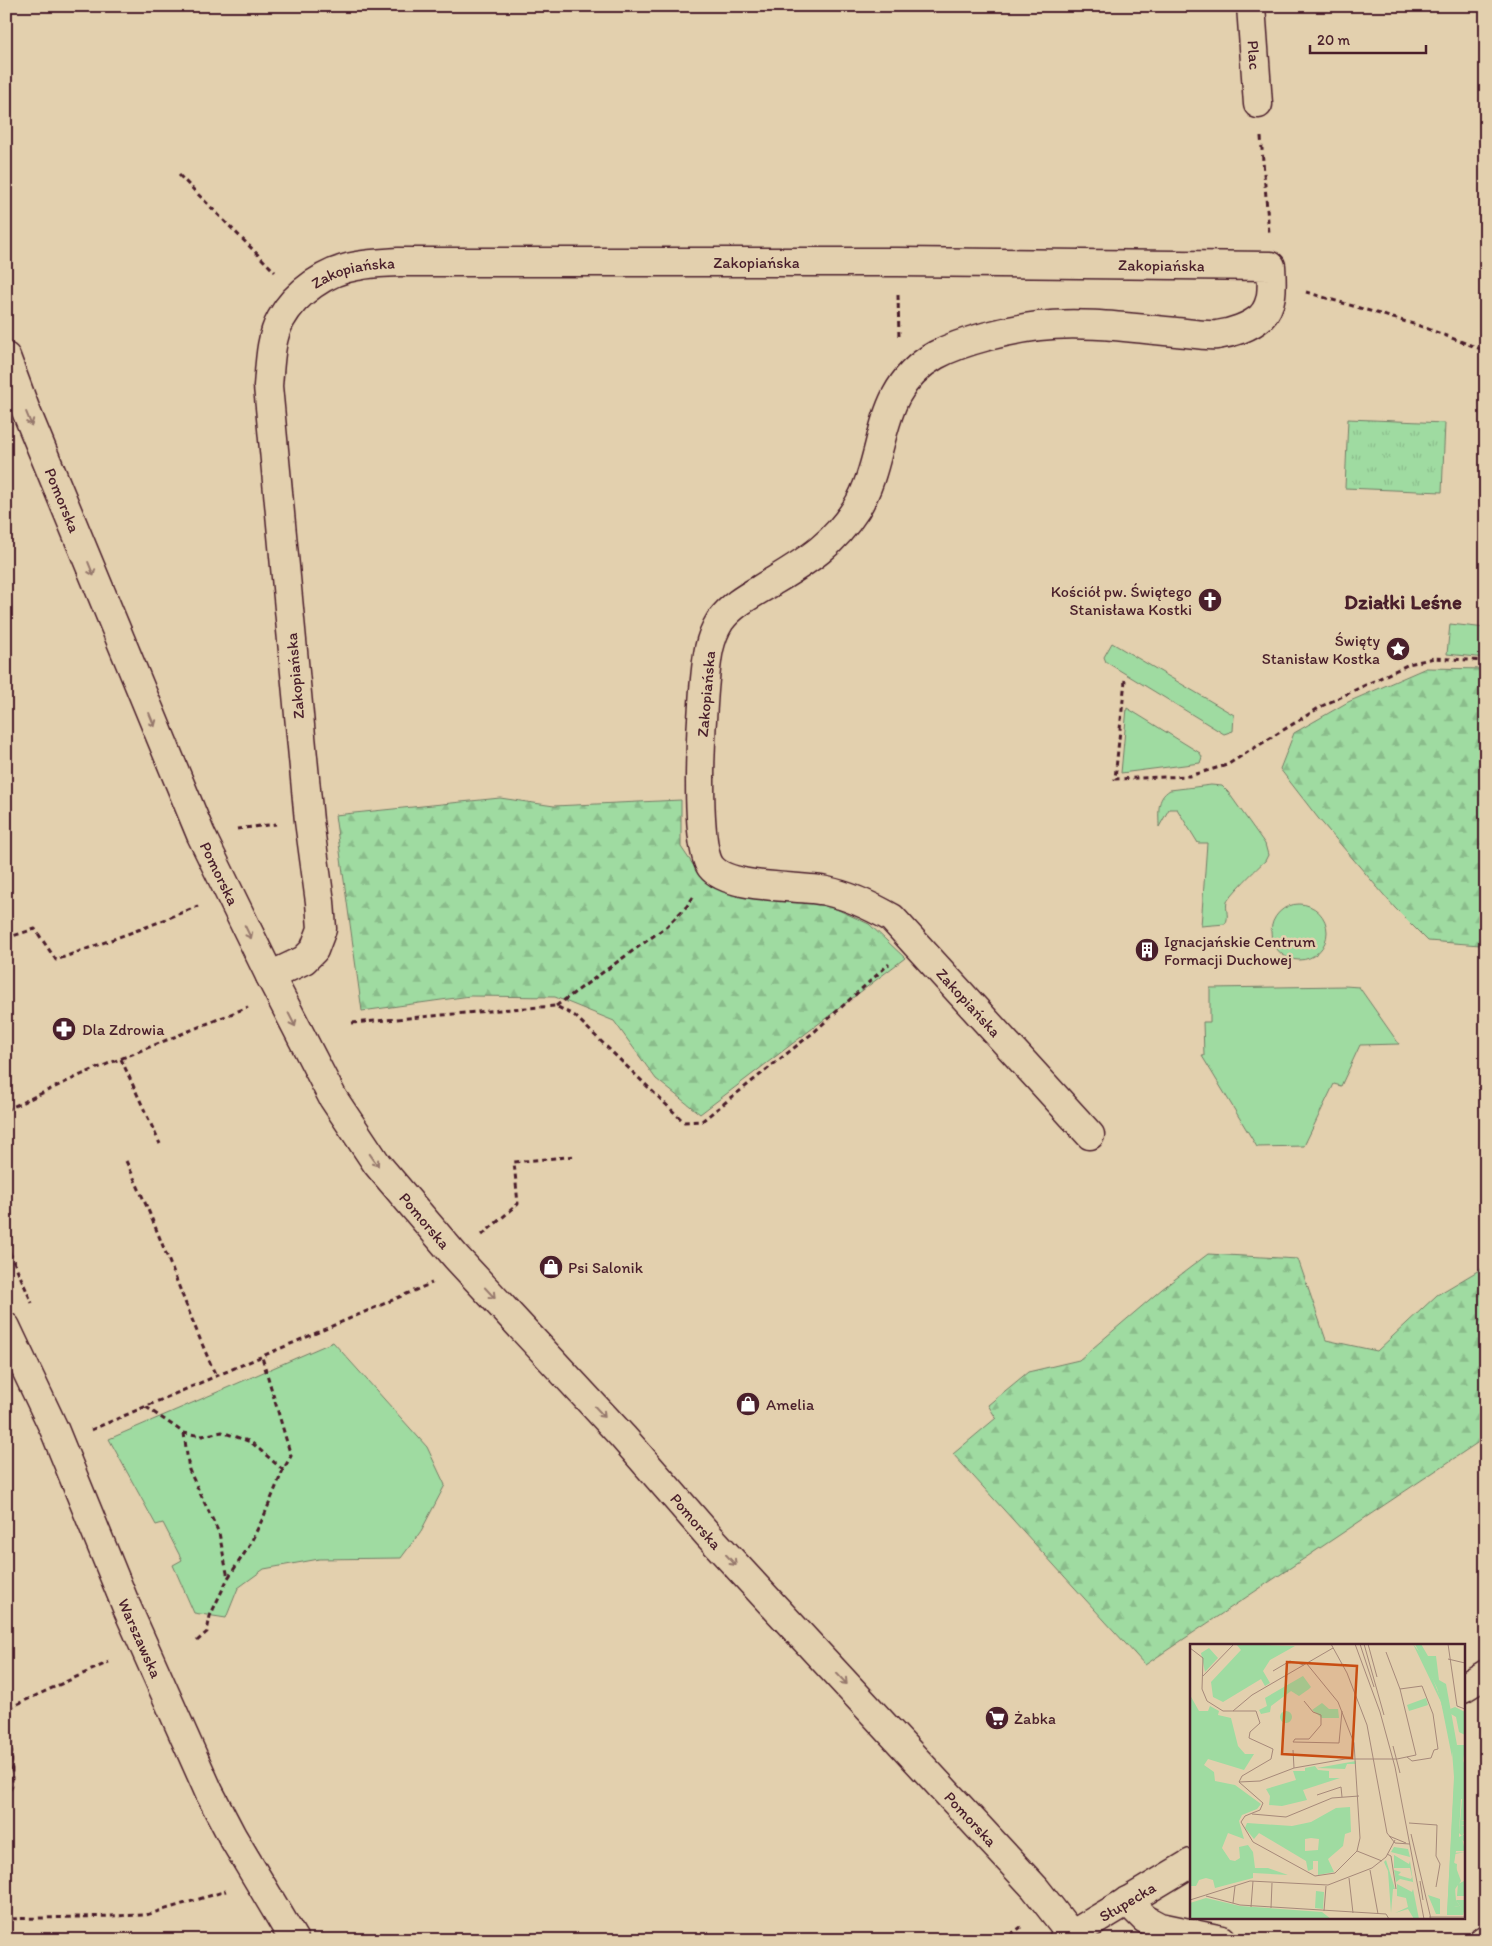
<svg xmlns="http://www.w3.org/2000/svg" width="1492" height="1946" viewBox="0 0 1492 1946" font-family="Itim,sans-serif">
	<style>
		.green { fill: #9fdba1; stroke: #747d66 }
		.forest { fill: url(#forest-firs); stroke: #747d66 }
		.park { fill: url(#park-tufts); stroke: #747d66 }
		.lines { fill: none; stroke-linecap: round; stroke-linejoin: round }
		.minor-casing { stroke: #4a1f2b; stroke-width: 31 }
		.path { stroke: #4a1f2b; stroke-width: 3; stroke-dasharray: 5 4; stroke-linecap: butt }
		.minor { stroke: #e3d0ae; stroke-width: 28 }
		.oneway { stroke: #96786c }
		.labels { text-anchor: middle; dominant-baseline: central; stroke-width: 5; stroke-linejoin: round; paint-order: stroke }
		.street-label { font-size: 16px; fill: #4a1f2b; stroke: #e3d0ae }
		.poi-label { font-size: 16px; fill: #4a1f2b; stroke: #e3d0ae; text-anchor: start }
		.district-label { font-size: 21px; font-weight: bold; fill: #4a1f2b; stroke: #e3d0ae }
		.inset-road { fill: none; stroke: #a6897a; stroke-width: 1 }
		.view { fill: #c84d12; fill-opacity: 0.15; stroke: #c84d12; stroke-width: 2.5 }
		.inset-edge { fill: none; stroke: #4a1f2b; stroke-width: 2.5 }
	</style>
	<defs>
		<pattern id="forest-firs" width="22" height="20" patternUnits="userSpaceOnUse" patternTransform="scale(1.25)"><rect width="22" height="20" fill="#9fdba1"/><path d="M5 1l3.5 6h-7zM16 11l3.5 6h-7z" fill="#8abc8b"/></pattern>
		<pattern id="park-tufts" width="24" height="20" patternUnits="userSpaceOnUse" patternTransform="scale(1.25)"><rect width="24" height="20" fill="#9fdba1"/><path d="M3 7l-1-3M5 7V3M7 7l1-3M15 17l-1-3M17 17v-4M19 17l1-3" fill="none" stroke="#8abc8b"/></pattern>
	</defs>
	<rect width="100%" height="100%" fill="#e3d0ae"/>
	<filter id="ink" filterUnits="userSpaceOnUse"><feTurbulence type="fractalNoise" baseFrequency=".02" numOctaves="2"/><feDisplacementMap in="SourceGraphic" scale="10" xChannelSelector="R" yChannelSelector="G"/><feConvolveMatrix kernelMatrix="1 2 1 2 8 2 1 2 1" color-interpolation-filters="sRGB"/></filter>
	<g filter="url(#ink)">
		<!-- green -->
		<path class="green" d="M 1450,624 L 1486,628 L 1486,658 L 1447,654 Z
			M 1112,643 L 1234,715 L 1233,731 L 1224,734 L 1106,662 L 1104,657 Z
			M 1127,708 L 1200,753 L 1202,757 L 1200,763 L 1121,773 Z
			M 1211,785 L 1222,786 L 1228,792 L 1265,844 L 1268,855 L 1265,861 C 1258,867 1229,896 1227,902 C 1225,910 1230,917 1225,924 L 1201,926 L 1207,843 L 1198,843 L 1177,809 L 1169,809 L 1159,827 C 1159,813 1156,798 1170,790 Z
			M1271 932a28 28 0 1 1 56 0a28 28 0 1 1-56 0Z
			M 1345,986 L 1359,987 L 1399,1044 L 1360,1045 L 1341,1086 L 1334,1084 L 1304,1146 L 1257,1147 L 1202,1056 L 1204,1056 L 1203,1022 L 1210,1022 L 1210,988 Z
			M 333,1342 L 427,1447 L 445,1485 L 421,1531 L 401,1558 L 319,1559 L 264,1569 L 238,1588 L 226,1618 L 194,1613 L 173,1565 L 182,1560 L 163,1523 L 156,1525 L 109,1439 Z"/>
		<!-- forest -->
		<path class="forest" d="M 1426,668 L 1486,669 L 1486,944 L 1480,945 L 1428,941 L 1395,908 L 1318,818 L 1280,769 L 1294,733 L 1348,702 Z
			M 500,798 L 554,806 L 681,800 L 681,847 L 704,881 L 765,900 L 823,903 L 869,924 L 905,958 L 700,1114 L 656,1079 L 614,1021 L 555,997 L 470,996 L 362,1011 L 335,815 Z
			M 1208,1254 L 1298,1259 L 1326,1340 L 1377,1351 L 1437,1295 L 1486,1266 L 1486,1437 L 1145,1665 L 953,1454 L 996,1418 L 988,1405 L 1028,1372 L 1079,1360 L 1162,1289 Z"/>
		<!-- park -->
		<path class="park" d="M 1348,419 L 1445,423 L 1442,492 L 1345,488 Z"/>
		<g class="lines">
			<!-- minor casing -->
			<g class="minor-casing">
				<g id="minor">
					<path id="s1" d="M 1251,6 L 1258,104"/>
					<path id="s2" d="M 6,357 L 26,411 L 201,835 L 270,976 L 333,1098 L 377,1164 L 456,1257 L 623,1437 L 709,1536 L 1035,1888 L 1071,1934"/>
					<path id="s3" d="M 270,976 L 304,960 L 314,950 L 322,929 L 320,902 L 309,821 L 268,386 C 270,365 270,338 281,319 C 296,292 326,271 357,266 C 371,263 385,263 399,262 L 898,262 L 1271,266 C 1272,284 1274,304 1261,317 C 1250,327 1232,333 1217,335 C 1204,336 1189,333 1176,332 C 1131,328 1084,321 1039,326 C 1008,330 964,340 936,355 C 873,390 889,456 856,509 C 832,546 808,560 772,582 C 753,594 733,603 720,621 C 715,629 711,640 709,649 C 702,683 692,843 711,867 C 729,890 800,885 826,891 C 850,896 871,906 892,918 L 1090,1135"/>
					<path id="s4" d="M 6,1327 L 54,1429 L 127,1608 L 209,1792 L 232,1836 L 294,1940"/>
					<path d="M 1463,1688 L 1486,1674"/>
					<path d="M 1127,1901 L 1145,1919 L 1160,1927 L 1222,1940"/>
					<path id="s5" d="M 1063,1940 L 1191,1863"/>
					<path d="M 1484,1940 L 1486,1939"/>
				</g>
			</g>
			<!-- path -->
			<path class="path" d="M 1261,137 L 1269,233
				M 179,175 L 275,272
				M 1306,292 L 1420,326 L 1486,351
				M 898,295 L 899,339
				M 1125,680 L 1115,779 L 1189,776 L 1227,765 L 1322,706 L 1409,664 L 1434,658 L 1486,661
				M 237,829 L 276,824
				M 6,938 L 35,929 L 56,960 L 149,926 L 198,906
				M 556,1006 L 666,927 L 687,906 L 694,896
				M 352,1023 L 511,1009 L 556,1006 L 575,1016 L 684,1122 L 702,1121 L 814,1032 L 889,964
				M 121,1059 L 160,1144
				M 6,1110 L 83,1074 L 248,1007
				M 126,1161 C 160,1231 184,1305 216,1376
				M 482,1235 L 518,1204 L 514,1162 L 576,1156
				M 6,1244 L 32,1303
				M 146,1407 L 184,1433 L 202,1436 L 222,1432 L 251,1442 L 283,1470
				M 91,1430 L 432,1283
				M 184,1433 L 189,1470 L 219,1533 L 228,1578
				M 197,1641 L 207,1632 L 210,1616 L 228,1578 L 248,1548 L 264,1516 L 283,1470 L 291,1456 L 262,1357
				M 6,1798 L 12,1786 L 11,1707 L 109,1662
				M 6,1915 L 7,1919 L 146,1915 L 226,1891
				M 1003,1940 L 1021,1927"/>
			<!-- minor -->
			<use href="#minor" class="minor"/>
		</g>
		<!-- one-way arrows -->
		<defs><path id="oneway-shaft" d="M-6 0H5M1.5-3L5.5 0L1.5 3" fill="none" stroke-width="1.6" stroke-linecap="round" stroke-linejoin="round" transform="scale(1.25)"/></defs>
		<g class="oneway">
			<use href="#oneway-shaft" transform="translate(29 419) rotate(68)"/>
			<use href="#oneway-shaft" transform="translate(91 569) rotate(68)"/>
			<use href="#oneway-shaft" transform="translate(152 720) rotate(68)"/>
			<use href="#oneway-shaft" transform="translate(248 932) rotate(64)"/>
			<use href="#oneway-shaft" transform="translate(292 1020) rotate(63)"/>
			<use href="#oneway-shaft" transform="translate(374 1160) rotate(55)"/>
			<use href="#oneway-shaft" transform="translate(490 1293) rotate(47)"/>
			<use href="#oneway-shaft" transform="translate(600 1412) rotate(47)"/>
			<use href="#oneway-shaft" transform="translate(731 1560) rotate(47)"/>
			<use href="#oneway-shaft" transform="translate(842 1679) rotate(47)"/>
		</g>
	</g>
	<!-- icons -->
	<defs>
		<g id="church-disc" transform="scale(1.25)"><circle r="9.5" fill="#4a1f2b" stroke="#e3d0ae"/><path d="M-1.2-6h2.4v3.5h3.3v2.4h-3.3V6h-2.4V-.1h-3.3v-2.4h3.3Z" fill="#fff"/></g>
		<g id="sight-disc" transform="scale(1.25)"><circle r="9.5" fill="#4a1f2b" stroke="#e3d0ae"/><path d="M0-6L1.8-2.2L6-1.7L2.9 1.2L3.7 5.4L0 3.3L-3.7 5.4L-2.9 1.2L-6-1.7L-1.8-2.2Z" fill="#fff"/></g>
		<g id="building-disc" transform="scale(1.25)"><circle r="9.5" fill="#4a1f2b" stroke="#e3d0ae"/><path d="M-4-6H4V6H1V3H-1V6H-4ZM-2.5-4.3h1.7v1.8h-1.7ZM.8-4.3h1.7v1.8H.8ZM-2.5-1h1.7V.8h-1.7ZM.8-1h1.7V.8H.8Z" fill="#fff"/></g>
		<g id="pharmacy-disc" transform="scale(1.25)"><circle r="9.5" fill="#4a1f2b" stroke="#e3d0ae"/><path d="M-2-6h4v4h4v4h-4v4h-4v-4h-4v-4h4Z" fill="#fff"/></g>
		<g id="shop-disc" transform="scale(1.25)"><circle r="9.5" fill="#4a1f2b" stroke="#e3d0ae"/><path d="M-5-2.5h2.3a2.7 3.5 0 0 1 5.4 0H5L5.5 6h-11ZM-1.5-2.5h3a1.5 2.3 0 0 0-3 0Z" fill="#fff"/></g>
		<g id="supermarket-disc" transform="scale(1.25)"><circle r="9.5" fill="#4a1f2b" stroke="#e3d0ae"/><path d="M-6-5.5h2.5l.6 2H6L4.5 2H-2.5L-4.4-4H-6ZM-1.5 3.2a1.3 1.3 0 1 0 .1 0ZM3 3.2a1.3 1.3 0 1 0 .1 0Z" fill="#fff"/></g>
	</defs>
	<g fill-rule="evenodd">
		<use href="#church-disc" x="1210" y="600"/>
		<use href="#sight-disc" x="1398" y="649"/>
		<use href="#building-disc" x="1147" y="950"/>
		<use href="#pharmacy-disc" x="64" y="1029"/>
		<use href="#shop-disc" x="551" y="1267"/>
		<use href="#shop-disc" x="748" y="1404"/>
		<use href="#supermarket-disc" x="997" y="1718"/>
	</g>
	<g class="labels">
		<!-- street labels -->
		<g class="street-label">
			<text stroke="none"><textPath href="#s1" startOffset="49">Plac</textPath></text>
			<text stroke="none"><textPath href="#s3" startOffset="1184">Zakopiańska</textPath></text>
			<text stroke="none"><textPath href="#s3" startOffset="1589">Zakopiańska</textPath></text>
			<text stroke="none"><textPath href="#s3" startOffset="779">Zakopiańska</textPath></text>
			<text stroke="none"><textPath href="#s2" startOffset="154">Pomorska</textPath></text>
			<text transform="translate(295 676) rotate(-95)">Zakopiańska</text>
			<text transform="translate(706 694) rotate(-85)">Zakopiańska</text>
			<text stroke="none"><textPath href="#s2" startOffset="559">Pomorska</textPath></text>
			<text stroke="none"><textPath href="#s3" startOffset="2998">Zakopiańska</textPath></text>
			<text stroke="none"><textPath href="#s2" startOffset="964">Pomorska</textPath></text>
			<text stroke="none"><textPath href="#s2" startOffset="1369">Pomorska</textPath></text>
			<text stroke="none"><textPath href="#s4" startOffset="339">Warszawska</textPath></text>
			<text stroke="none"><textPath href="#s2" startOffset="1774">Pomorska</textPath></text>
			<text stroke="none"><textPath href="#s5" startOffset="75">Słupecka</textPath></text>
		</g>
		<!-- poi labels -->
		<g class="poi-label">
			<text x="1192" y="591" text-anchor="end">Kościół pw. Świętego<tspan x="1192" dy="18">Stanisława Kostki</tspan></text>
			<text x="1380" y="640" text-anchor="end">Święty<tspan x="1380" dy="18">Stanisław Kostka</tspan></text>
			<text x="1164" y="941">Ignacjańskie Centrum<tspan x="1164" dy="18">Formacji Duchowej</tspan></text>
			<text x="82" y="1029">Dla Zdrowia</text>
			<text x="568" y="1267">Psi Salonik</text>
			<text x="766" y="1404">Amelia</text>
			<text x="1014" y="1718">Żabka</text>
		</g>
		<!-- district labels -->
		<g class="district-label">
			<text x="1403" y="601">Działki Leśne</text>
		</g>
	</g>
	<!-- overview -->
	<g transform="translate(1190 1644)">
		<rect width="275" height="275" fill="#e3d0ae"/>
		<path d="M 223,0 L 235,15 L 250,53 L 262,94 L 262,113 L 251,58 ZM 236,54 L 238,61 L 219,67 L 217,61 ZM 265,63 L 275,68 L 275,91 L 269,88 L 266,73 L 261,70 L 260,65 ZM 272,155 L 275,156 L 275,176 L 271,177 L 275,177 L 275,181 L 271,182 L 275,182 L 275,188 L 272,192 L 269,189 ZM 204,211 L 219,220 L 220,217 L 224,244 L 223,238 L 210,235 L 206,238 L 204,226 L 211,228 L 208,231 L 221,235 L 222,233 L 220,224 L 204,224 ZM 196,216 L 205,245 L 203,245 L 201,269 L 198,227 L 194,218 ZM 274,237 L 275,237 L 274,268 L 266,256 L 274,256 L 274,252 L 267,252 L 268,240 ZM 207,240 L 222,248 L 223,245 L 229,275 L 224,275 L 218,265 L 205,269 L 218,263 L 216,254 L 207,252 ZM 126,247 L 134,248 L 133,265 L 125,264 ZM 238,251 L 250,255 L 250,270 L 246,270 Z" fill="#9fdba1"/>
		<path d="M 46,0 L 105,2 L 80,16 L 73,27 L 80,39 L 75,42 L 71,35 L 33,58 L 23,53 L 21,38 L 51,6 ZM 19,4 L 28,14 L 15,28 L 11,9 ZM 113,32 L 121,43 L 119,45 L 109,52 L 101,47 L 81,62 L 80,68 L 71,70 L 69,66 L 77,62 L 75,54 ZM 0,51 L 9,67 L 18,67 L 20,62 L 29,67 L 28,71 L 41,74 L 48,102 L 55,110 L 64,110 L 54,126 L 18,115 L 14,121 L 24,128 L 25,137 L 45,141 L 71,160 L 67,165 L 52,171 L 49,177 L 54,195 L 38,189 L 32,204 L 40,216 L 45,217 L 50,214 L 49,203 L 58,201 L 63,208 L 65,224 L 78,224 L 98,231 L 63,229 L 63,234 L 25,244 L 23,236 L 16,234 L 9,236 L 6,242 L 0,242 ZM 132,59 L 139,65 L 148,65 L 149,74 L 132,74 L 122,66 ZM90 73a6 6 0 1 1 12 0a6 6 0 1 1-12 0ZM 275,114 L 275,156 L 271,155 L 269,189 L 269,193 L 275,190 L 275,198 L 269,194 L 275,207 L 265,196 L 269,129 ZM 166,117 L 166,120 L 157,120 L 155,125 L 127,124 ZM 125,122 L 128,126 L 139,127 L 139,134 L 150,134 L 113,146 L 117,156 L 92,162 L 79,161 L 80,152 L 76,145 L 106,136 L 103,127 L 115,127 L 115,124 ZM 265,122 L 263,220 L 264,209 L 275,208 L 265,210 L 264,218 L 271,237 L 265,245 L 266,256 L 270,262 L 274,262 L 274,264 L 264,262 L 260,271 L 257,271 ZM 160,163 L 161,188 L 155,190 L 153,202 L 138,215 L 144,228 L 128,231 L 128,217 L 123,217 L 123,225 L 118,227 L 116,217 L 69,189 L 64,195 L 55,184 L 57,179 L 102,182 L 121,178 L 146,164 ZM 121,194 L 129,195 L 128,206 L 115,207 L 115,195 ZM 16,254 L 50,262 L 132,268 L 141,275 L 0,275 L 0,259 Z" fill="#9fdba1" fill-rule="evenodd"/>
		<path d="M 225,0 L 231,0 L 238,12 L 246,12 L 249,36 L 256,40 L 267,101 L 275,101 L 270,148 L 274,149 L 275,141 L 275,154 L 270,154 L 268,193 L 272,194 L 275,207 L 266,207 L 264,219 L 267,220 L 264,262 L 275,264 L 273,271 L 257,271 L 264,133 L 261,94 L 247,44 ZM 204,203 L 218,205 L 220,213 L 201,208 Z" fill="#9fdba1"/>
		<path class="inset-road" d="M 141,0 L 157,29 L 177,81 L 197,189 L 205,199 L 220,200M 165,0 L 190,68 L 205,123 L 234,275M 170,0 L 184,43M 174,0 L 194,71M 178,0 L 187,33M 258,0 L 267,62 L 275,65M 0,4 L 13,14 L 12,45 L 17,57 L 33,67 L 66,67 L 70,79 L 60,88 L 59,94 L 83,105 L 81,115 L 52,132 L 49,138M 258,15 L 275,19M 83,27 L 100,17 L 114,21M 13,32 L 44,0M 210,45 L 232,42 L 243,70 L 248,105 L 244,106 L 241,114 L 222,117 L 217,113M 43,67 L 62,51 L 143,4M 103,98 L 149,99 L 152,67M 103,98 L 105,95 L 119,95 L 131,81 L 131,71 L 123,68 L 114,57M 203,102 L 210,129M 103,106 L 104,124M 49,138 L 73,159 L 70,166 L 55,172 L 51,178 L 63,198 L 125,232 L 145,229 L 167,207 L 170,194 L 164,99 L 148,58 L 117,20M 49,138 L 70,137 L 104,124 L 155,115 L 207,115 L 226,111 L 210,45 L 196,8M 127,151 L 151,143 L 152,153M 62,170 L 96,173 L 142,154 L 169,152M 219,179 L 247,181 L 246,212 L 250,220 L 246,243M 221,190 L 241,275M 199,192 L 216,199M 167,207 L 192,217M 197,210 L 201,212 L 206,245M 180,226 L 188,270M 159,234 L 163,269M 230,237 L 233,256M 16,252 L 50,261 L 196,270 L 199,275M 0,256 L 60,237 L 138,241 L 182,224 L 196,213 L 205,196M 43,259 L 45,242M 61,263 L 63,237M 81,264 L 82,239M 134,267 L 136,242M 239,273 L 275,273"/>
		<path class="view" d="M 97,18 L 167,22 L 162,114 L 92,110 Z"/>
		<rect width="275" height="275" class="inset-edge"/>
	</g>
	<!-- margin -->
	<rect width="1492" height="1946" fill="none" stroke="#e3d0ae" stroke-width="25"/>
	<rect x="12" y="12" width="1467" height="1921" fill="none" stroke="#4a1f2b" stroke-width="2" filter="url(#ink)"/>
	<!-- scale -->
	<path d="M1310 45v8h116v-8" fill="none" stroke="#4a1f2b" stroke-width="2.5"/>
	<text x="1317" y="45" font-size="15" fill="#4a1f2b" stroke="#e3d0ae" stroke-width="4" paint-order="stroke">20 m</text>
</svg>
